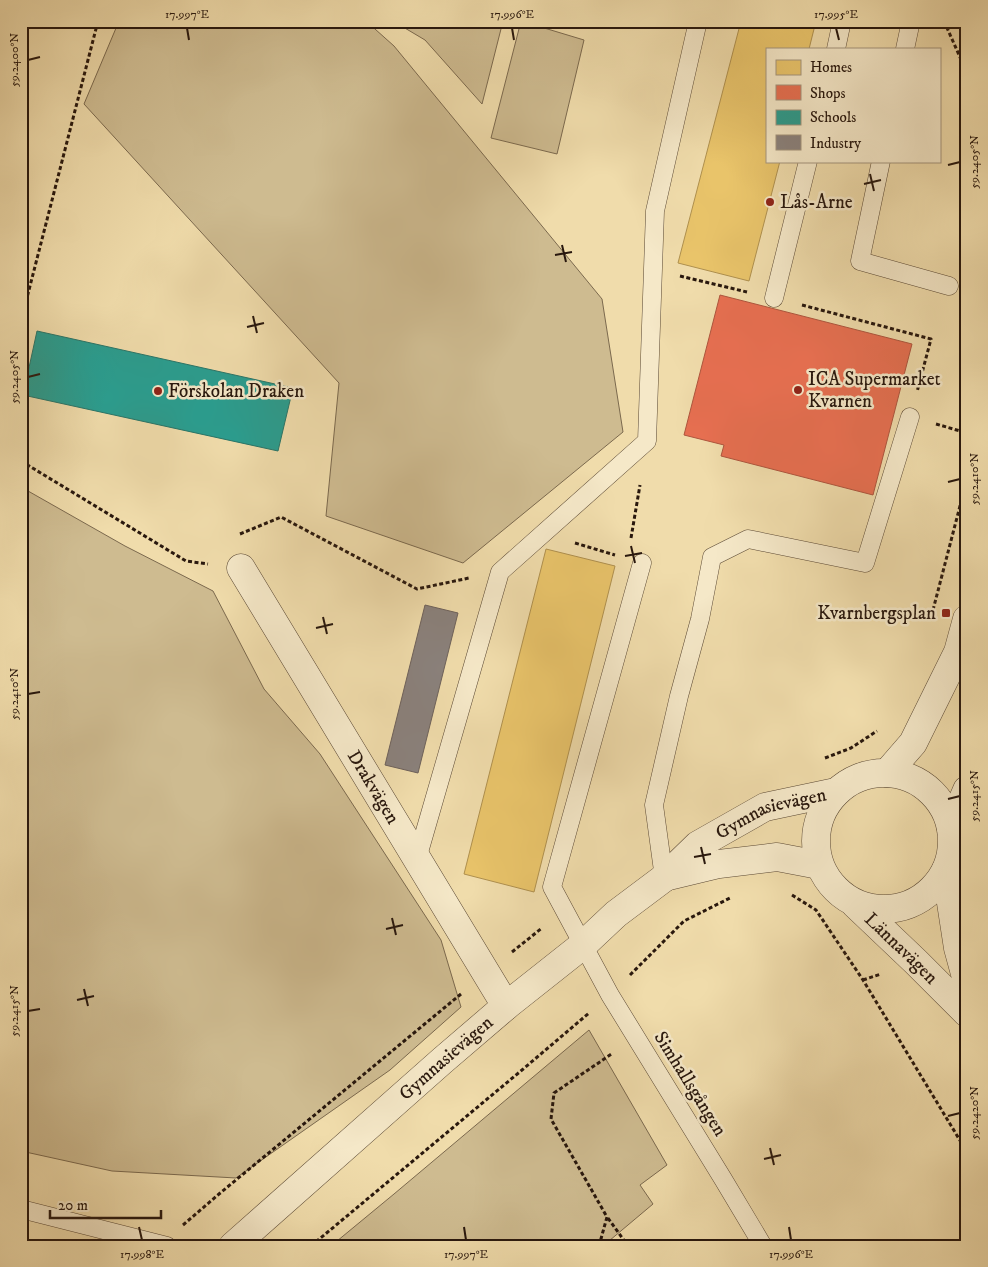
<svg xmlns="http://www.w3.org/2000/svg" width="988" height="1267" viewBox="0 0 988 1267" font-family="'IM FELL DW Pica',serif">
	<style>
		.green { fill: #cebb90; stroke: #7b694e }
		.homes { fill: #e9c46a; stroke: #af904e }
		.shops { fill: #e76f51; stroke: #ae553d }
		.schools { fill: #2a9d8f; stroke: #297568 }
		.industry { fill: #8a817c; stroke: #6d615b }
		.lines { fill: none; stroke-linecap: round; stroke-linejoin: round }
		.service-casing { stroke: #5a4834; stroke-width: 19 }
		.minor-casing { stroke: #5a4834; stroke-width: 29 }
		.tertiary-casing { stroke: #5a4834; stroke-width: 29 }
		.path { stroke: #28170d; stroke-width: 3; stroke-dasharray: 4 2.5; stroke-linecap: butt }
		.service { stroke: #f5e8c8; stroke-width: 18 }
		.minor { stroke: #f5e8c8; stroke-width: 28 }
		.tertiary { stroke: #f5e8c8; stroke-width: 28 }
		.ticks { fill: none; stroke: #28170d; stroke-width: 2 }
		.poi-dot { fill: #8f2418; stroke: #f5e8c8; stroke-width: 2 }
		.labels { text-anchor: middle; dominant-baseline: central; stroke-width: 5; stroke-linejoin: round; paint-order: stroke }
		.poi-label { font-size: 19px; fill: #28170d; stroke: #f5e8c8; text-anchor: start }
		.street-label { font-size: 19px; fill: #28170d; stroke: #f5e8c8 }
		.neatline { fill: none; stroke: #28170d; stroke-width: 2 }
		.ticks-label { font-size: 12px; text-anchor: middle; fill: #28170d }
	</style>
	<rect width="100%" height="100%" fill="#f0dcab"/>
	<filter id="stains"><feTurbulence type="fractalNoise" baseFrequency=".004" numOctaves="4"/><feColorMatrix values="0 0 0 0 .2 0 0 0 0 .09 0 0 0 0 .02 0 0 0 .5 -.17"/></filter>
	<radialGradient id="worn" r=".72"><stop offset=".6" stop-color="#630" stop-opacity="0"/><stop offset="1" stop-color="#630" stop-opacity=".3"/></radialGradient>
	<!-- green -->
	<path class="green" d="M 119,21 L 366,21 L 394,46 L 602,299 L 623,432 L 463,563 L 326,516 L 339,383 L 84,104 Z
		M 393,21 L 503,21 L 482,104 L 425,40 Z
		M 521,21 L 584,40 L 557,154 L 491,138 Z
		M 21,487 L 125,546 L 213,591 L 264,689 L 320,754 L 441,940 L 461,1007 L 390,1070 L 236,1178 L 112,1171 L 21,1151 Z
		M 589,1030 L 667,1165 L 640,1185 L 653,1204 L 603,1246 L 331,1246 L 394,1194 Z"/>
	<!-- homes -->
	<path class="homes" d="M 741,21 L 816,21 L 809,49 L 767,49 L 767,161 L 780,161 L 749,281 L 678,263 Z
		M 546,549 L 615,566 L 534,892 L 464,874 Z"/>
	<!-- shops -->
	<path class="shops" d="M 720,295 L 912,344 L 873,495 L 721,456 L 724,445 L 684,435 Z"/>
	<!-- schools -->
	<path class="schools" d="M 37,331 L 293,388 L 278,451 L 23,395 Z"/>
	<!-- industry -->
	<path class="industry" d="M 425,605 L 458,613 L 418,773 L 385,765 Z"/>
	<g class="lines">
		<!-- service casing -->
		<g class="service-casing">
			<path id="service" d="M 836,49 L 842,21
				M 905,49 L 911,21
				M 881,161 L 860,261 L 949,286
				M 774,298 L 808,161
				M 642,563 L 552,887 L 610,995 L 723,1179 L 763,1246
				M 417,859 L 500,572 L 647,441 L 655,211 L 698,21
				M 664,878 L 654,805 L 679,696 L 700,619 L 712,557 L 748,539 L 865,563 L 910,417
				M 21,1209 L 167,1246"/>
		</g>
		<!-- minor casing -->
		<g class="minor-casing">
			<g id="minor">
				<path id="s1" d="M 241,568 L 506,1006"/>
			</g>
		</g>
		<!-- tertiary casing -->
		<g class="tertiary-casing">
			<g id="tertiary">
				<path d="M 887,773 L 913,743 L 958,652 L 967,619"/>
				<circle cx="884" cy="841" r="68"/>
				<path d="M 951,827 L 967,790"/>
				<path d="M 946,870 L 958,948 L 967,981"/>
				<path d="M 665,877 L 719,864 L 777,857 L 819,865"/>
				<path id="s2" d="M 855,904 L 916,962 L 967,1013"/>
				<path id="s3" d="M 233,1246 L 443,1060 L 506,1006 L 583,945 L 616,914 L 664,878 L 698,845 L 765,807 L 836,792"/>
			</g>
		</g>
		<!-- path -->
		<path class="path" d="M 944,21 L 967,73
			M 680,276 L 747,292
			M 802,305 L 931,339 L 917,392
			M 21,321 L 98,21
			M 936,424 L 967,433
			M 21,461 L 186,561 L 208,564
			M 240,534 L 281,517 L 417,589 L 469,578
			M 631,538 L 640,485
			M 575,543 L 615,555
			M 933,610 L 967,479
			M 825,758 L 851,748 L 877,731
			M 792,895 L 816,910 L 863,980 L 967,1152
			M 512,952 L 542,928
			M 630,975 L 684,921 L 730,898
			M 863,980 L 881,974
			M 608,1218 L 628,1246
			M 183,1225 L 219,1194 L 461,994
			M 311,1246 L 522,1070 L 589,1013
			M 599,1246 L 607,1217 L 551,1119 L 554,1093 L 613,1053"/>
		<!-- service -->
		<use href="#service" class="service"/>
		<!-- minor -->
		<use href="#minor" class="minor"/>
		<!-- tertiary -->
		<use href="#tertiary" class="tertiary"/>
	</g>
	<!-- ticks -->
	<path class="ticks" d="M 187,28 L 189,40M 512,28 L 514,40M 836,28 L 839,40M 28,60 L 40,57M 948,165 L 960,162M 870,174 L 874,191M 864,184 L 881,180M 562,245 L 566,262M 555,255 L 572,252M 253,316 L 257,333M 247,327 L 264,323M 28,377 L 40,374M 948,482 L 960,479M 631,546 L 635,563M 625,556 L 642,553M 323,617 L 327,634M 316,628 L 333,624M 28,694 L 40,692M 948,799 L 960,796M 701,847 L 705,864M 694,857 L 711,854M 392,918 L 396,935M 386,929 L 403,925M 84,989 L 88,1006M 77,1000 L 94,996M 28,1011 L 40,1009M 948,1116 L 960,1113M 770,1148 L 774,1165M 764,1159 L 781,1155M 139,1227 L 142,1240M 464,1227 L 466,1240M 789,1227 L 791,1240"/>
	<!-- markers -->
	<g class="poi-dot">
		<circle cx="770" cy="202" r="5"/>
		<circle cx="798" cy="390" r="5"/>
		<circle cx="158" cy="391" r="5"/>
		<rect x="941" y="608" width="10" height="10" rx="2.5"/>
	</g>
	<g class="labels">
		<!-- poi labels -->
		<g class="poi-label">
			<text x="780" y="202">Lås-Arne</text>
			<text x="808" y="379">ICA Supermarket<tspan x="808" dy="22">Kvarnen</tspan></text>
			<text x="168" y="391">Förskolan Draken</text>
			<text x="936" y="613" text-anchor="end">Kvarnbergsplan</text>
		</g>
		<!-- street labels -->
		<g class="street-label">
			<text stroke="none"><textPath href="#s1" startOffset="256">Drakvägen</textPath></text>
			<text stroke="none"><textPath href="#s3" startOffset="695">Gymnasievägen</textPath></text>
			<text stroke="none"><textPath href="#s2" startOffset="64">Lännavägen</textPath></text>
			<text stroke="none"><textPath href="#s3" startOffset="284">Gymnasievägen</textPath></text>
			<text transform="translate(690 1084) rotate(58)">Simhallsgången</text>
		</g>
	</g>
	<!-- margin -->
	<rect width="988" height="1267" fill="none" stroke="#f0dcab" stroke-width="55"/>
	<!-- legend -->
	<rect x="766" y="48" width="175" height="115" fill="#f5e8c8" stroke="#a3947d"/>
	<rect x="776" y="60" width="25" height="15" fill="#e9c46a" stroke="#a3947d"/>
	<text x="810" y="72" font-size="15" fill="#28170d">Homes</text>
	<rect x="776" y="85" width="25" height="15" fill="#e76f51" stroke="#a3947d"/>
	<text x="810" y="98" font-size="15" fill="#28170d">Shops</text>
	<rect x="776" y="110" width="25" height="15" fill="#2a9d8f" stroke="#a3947d"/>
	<text x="810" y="122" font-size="15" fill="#28170d">Schools</text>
	<rect x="776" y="135" width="25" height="15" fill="#8a817c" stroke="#a3947d"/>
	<text x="810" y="148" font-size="15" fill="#28170d">Industry</text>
	<!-- scale -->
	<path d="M50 1210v8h111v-8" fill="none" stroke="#28170d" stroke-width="2.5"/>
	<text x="58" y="1210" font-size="15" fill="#28170d" stroke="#f5e8c8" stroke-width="4" paint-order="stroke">20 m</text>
	<rect x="28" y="28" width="932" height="1212" class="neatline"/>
	<g class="ticks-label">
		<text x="187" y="18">17.997°E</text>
		<text x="512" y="18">17.996°E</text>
		<text x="836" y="18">17.995°E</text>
		<text transform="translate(14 60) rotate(-90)" y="4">59.2400°N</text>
		<text transform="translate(974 162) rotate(-90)" y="4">59.2405°N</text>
		<text transform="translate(14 377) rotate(-90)" y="4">59.2405°N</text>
		<text transform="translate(974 479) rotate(-90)" y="4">59.2410°N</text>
		<text transform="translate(14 694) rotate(-90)" y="4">59.2410°N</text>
		<text transform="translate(974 796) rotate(-90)" y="4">59.2415°N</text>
		<text transform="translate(14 1011) rotate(-90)" y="4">59.2415°N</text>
		<text transform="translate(974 1113) rotate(-90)" y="4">59.2420°N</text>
		<text x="142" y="1258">17.998°E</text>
		<text x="466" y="1258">17.997°E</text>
		<text x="791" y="1258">17.996°E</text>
	</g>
	<rect width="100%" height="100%" filter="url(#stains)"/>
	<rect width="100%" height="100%" fill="url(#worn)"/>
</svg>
